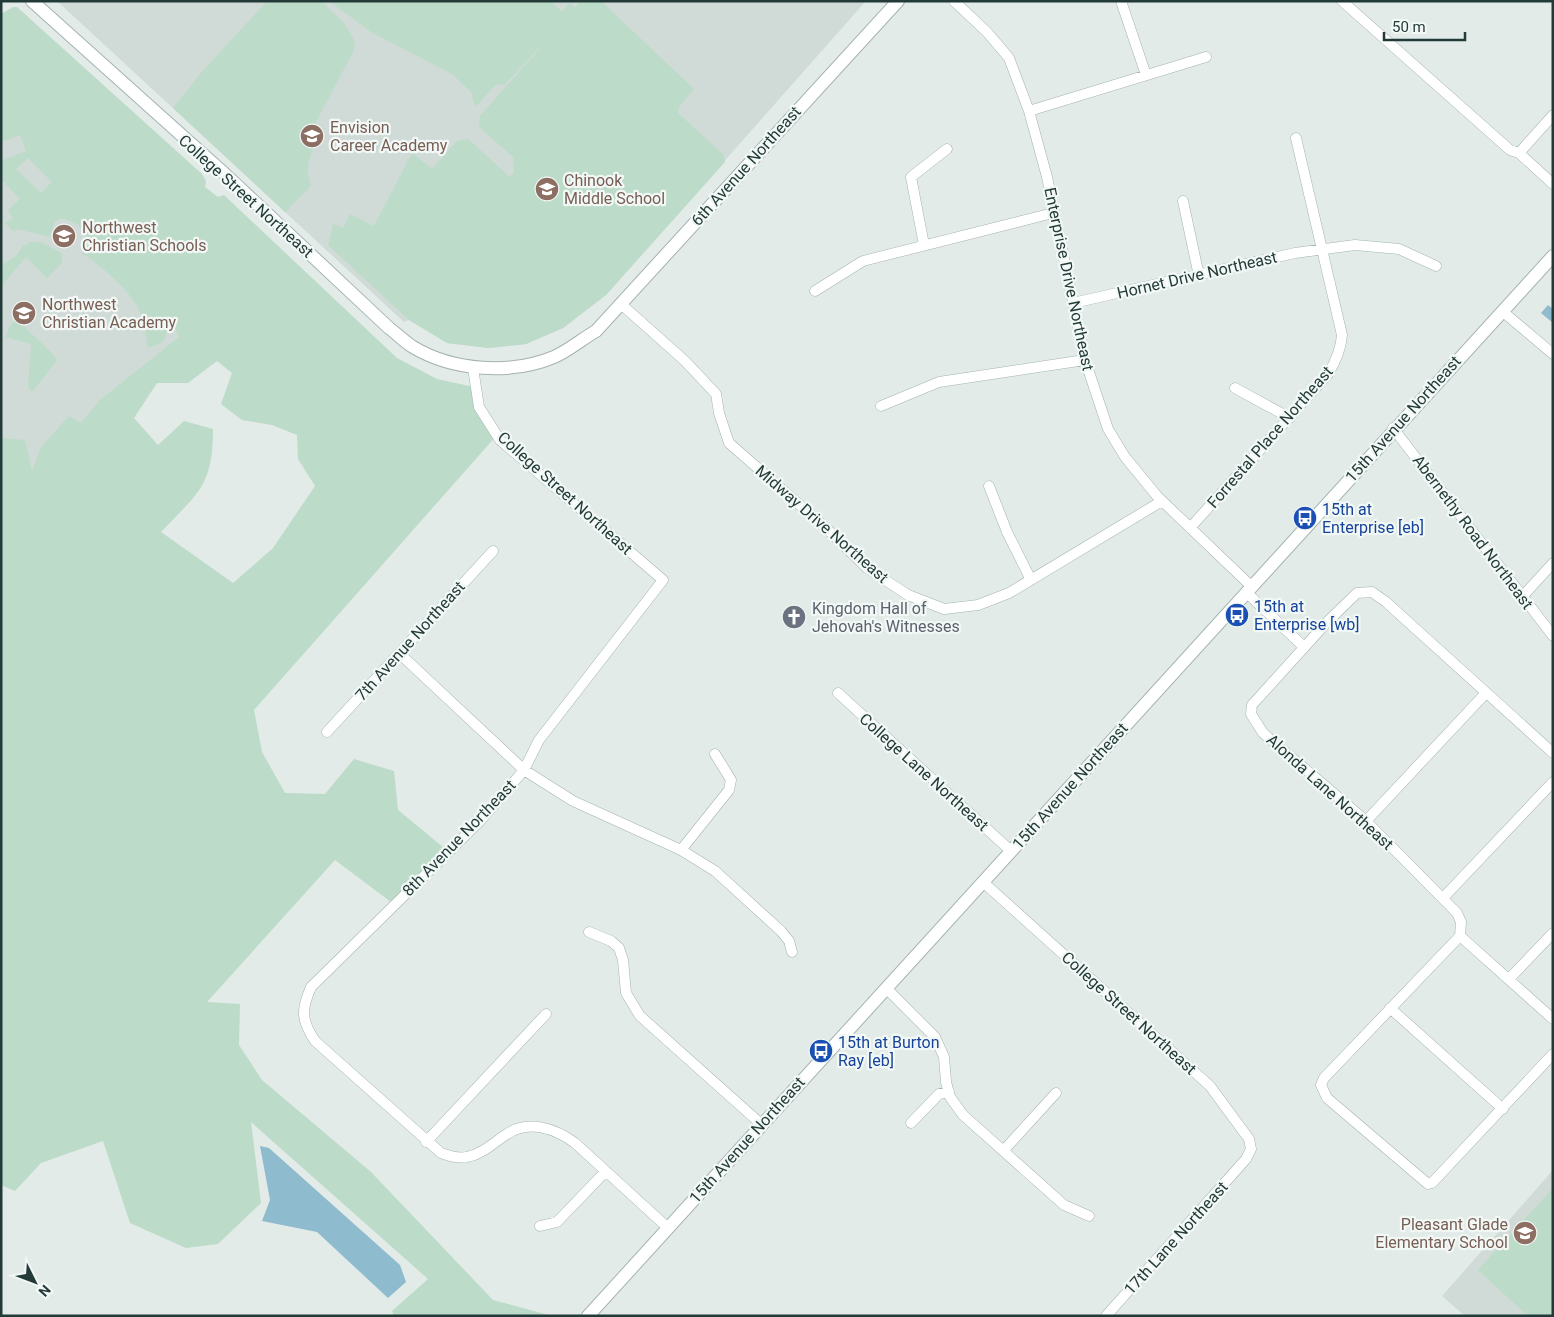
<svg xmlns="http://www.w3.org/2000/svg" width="1554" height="1317" viewBox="0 0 1554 1317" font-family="Roboto,sans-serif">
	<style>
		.built { fill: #d0dbd7 }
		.green { fill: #bcdbc8; fill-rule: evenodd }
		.water { fill: #8ebbcd }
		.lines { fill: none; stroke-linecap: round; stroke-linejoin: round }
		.minor-casing { stroke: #a5b3b0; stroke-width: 11 }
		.tertiary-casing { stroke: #a5b3b0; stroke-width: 14 }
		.minor { stroke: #fff; stroke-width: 10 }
		.tertiary { stroke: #fff; stroke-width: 12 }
		.labels { text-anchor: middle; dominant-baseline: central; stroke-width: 4.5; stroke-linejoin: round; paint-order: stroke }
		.education-label { font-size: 16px; fill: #785e54; stroke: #f2f8f6; text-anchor: start }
		.street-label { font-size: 16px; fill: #233b38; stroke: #f2f8f6 }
		.transit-label { font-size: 16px; fill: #164399; stroke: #f2f8f6; text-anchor: start }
		.worship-label { font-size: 16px; fill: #5b616d; stroke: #f2f8f6; text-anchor: start }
	</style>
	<rect width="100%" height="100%" fill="#e2ebe8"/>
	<!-- built -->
	<path class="built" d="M 57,1 L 866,1 L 606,295 L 563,328 L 526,344 L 489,348 L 447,343 L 409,320 L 404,322 Z
		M 1,21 L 154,267 L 179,337 L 1,504 Z
		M 1553,1170 L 1553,1316 L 1465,1316 L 1442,1296 Z"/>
	<!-- green -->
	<path class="green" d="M 267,1 L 321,1 L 344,23 L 355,42 L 353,52 L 307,139 L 316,144 C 308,159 305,170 311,186 L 285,212 L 173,108 L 201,73 Z
		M 329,1 L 551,1 L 562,12 L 570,3 L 575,8 L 580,1 L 601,1 L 694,89 L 679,107 L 678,113 L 724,155 L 725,162 L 606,295 L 563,328 L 526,344 L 489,348 L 447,343 L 409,320 L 328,245 L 333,224 L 343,228 L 350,214 L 374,226 L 412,153 L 432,169 L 457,141 L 468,139 L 510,177 L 514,172 L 513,157 L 479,127 L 480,116 L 554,32 L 505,84 L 495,85 L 477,106 L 473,102 L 472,93 L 452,74 L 371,32 Z
		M 13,7 L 17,7 L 202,174 L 206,181 L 205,187 L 218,197 L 224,195 L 397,358 L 437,379 L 474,387 L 497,435 L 254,710 L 262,752 L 285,793 L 325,794 L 354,759 L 394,771 L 398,810 L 449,852 L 395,905 L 335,860 L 207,1002 L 240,1004 L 239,1045 L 262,1080 L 371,1172 L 493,1300 L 552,1316 L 394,1316 L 392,1311 L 428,1279 L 251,1122 L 261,1203 L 218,1244 L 186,1248 L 130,1223 L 103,1141 L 41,1163 L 15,1191 L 3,1186 L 1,1182 L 1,438 L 25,440 L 32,471 L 41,447 L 69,416 L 81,423 L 100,400 L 179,337 L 173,323 L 168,329 L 163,342 L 148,348 C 146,338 145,327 142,317 C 132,290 104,269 82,253 L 89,244 L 79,225 L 62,218 L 54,222 L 50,237 L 17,229 L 14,232 L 5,223 L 13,218 L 8,210 L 20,199 L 1,179 L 1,161 L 26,151 L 20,135 L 1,142 L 1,14 ZM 28,158 L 52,182 L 41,193 L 16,169 ZM 217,361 L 232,373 L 221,404 L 242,420 L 272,425 L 297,435 L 298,459 L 315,486 L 273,548 L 233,583 L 161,532 C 198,493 213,486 213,429 L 184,421 L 158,445 L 134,418 L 157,383 L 188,383 Z
		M 28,242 L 41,242 L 62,253 L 62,263 L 47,278 L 26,257 L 2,285 L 1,266 L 17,255 L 23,245 L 28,245 Z
		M 16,319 L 51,352 L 57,360 L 32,392 L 28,387 L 31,344 L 6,337 L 10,326 Z
		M 1553,1188 L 1553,1316 L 1528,1316 L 1478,1270 Z"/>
	<!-- water -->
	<path class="water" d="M 1548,305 L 1553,309 L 1553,323 L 1541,313 Z
		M 260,1146 L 269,1148 L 400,1265 L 406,1282 L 388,1298 L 317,1232 L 262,1221 L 270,1200 Z"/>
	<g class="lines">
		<!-- minor casing -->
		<g class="minor-casing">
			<path id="minor" d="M 954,1 L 987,32 L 1009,58 L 1029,111 L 1047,177 L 1085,360 L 1108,429 L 1125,457 L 1157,496 L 1251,586
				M 1121,1 L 1146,75
				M 1342,1 L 1510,150 L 1519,153 L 1553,184
				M 1029,111 L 1206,57
				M 1519,153 L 1553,115
				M 1183,201 L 1199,276
				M 924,245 L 911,177 L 947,149
				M 815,291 L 863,261 L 1053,213
				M 1073,303 L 1295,253 L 1355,245 L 1399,249 L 1436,266
				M 621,304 L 685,361 L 716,394 L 719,413 L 729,443 L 826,528 L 867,568 L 908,595 L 944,609 L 978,605 L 1009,593 L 1162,501
				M 1502,311 L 1553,354
				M 473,368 L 479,407 L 500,440 L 663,580 L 539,740 L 524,770 L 480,821 L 311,987 C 301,1010 301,1020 315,1041 L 441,1153 C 449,1156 458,1159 467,1157 C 483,1154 494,1142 507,1134 C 529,1119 556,1129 575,1143 L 667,1227
				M 1235,388 L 1290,418
				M 881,406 L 939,382 L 1085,360
				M 1393,428 L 1553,636
				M 989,486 L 1007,532 L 1031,580
				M 1190,528 L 1328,374 C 1336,361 1341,350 1342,335 L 1296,138
				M 1246,592 L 1304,647
				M 1522,597 L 1553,563
				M 399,653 L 524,770 L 573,801 L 681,850 L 715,871 L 781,931 L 789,941 L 792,952
				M 838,693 L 1011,851
				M 327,732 L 493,551
				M 1553,753 L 1386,602 L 1372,592 L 1357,593 L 1328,621 L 1252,705 L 1251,714 L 1263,733 L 1366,821 L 1457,913 L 1461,922 L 1460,936 L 1324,1078 L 1321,1085 L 1327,1098 L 1428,1184 L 1432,1183 L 1553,1054
				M 1366,821 L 1485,694
				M 681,850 L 729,790 L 731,780 L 715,754
				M 983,882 L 1210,1086 L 1249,1139 L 1251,1149 L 1246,1159 L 1106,1316
				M 1443,898 L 1553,782
				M 589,932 L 611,941 L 619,948 L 623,960 L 626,993 L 640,1016 L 761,1124
				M 1460,936 L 1553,1019
				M 1509,979 L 1553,933
				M 886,988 L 935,1037 L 944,1057 L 946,1082 L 950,1097 L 963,1115 L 1064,1205 L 1089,1216
				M 1390,1008 L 1503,1109
				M 911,1123 L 939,1094 L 949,1092
				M 426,1142 L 546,1014
				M 1004,1150 L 1056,1093
				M 540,1226 L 557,1222 L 606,1171"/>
		</g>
		<!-- tertiary casing -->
		<g class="tertiary-casing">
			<path id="tertiary" d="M 32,1 L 227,176 L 389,328 C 397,334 405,342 413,347 C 453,371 511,375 554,357 C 568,351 582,339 596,331 L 898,1
				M 588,1316 L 1553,256"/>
		</g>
		<!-- minor -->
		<use href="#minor" class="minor"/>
		<!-- tertiary -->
		<use href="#tertiary" class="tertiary"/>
	</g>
	<!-- icons -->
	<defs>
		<g id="school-disc" transform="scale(1.25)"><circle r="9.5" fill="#8d6e63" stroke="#f2f8f6"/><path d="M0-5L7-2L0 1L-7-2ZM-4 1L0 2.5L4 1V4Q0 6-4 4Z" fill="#fff"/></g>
		<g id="bus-disc" transform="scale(1.25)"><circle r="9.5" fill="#1a4fb4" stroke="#f2f8f6"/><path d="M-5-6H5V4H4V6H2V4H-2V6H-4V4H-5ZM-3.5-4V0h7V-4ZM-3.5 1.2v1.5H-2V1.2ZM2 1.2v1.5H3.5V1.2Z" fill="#fff"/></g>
		<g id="church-disc" transform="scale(1.25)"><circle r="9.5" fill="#6b7280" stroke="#f2f8f6"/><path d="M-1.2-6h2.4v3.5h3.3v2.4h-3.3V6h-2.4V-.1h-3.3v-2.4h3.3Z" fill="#fff"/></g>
	</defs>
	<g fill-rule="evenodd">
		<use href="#school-disc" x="312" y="136"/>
		<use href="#school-disc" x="547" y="189"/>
		<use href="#school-disc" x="64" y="236"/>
		<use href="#school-disc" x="24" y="313"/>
		<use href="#bus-disc" x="1305" y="518"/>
		<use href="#bus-disc" x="1237" y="615"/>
		<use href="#church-disc" x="794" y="617"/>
		<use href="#bus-disc" x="821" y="1051"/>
		<use href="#school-disc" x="1525" y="1233"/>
	</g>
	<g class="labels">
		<!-- education labels -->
		<g class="education-label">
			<text x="330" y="127">Envision<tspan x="330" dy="18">Career Academy</tspan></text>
			<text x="564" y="180">Chinook<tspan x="564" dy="18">Middle School</tspan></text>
			<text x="82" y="227">Northwest<tspan x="82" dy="18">Christian Schools</tspan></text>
			<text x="42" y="304">Northwest<tspan x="42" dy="18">Christian Academy</tspan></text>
			<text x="1508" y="1224" text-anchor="end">Pleasant Glade<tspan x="1508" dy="18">Elementary School</tspan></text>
		</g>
		<!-- street labels -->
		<g class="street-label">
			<text transform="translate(746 166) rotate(-48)">6th Avenue Northeast</text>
			<text transform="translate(246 196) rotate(42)">College Street Northeast</text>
			<text transform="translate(1197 275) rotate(-13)">Hornet Drive Northeast</text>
			<text transform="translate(1069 279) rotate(78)">Enterprise Drive Northeast</text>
			<text transform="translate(1403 419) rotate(-48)">15th Avenue Northeast</text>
			<text transform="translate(1270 437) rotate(-49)">Forrestal Place Northeast</text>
			<text transform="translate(565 493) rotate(42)">College Street Northeast</text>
			<text transform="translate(822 524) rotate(41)">Midway Drive Northeast</text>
			<text transform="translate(1473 532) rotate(53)">Abernethy Road Northeast</text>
			<text transform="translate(410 641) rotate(-48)">7th Avenue Northeast</text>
			<text transform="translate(924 772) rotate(42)">College Lane Northeast</text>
			<text transform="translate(1070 786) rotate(-48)">15th Avenue Northeast</text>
			<text transform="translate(1330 792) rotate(42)">Alonda Lane Northeast</text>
			<text transform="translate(459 838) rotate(-46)">8th Avenue Northeast</text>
			<text transform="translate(1129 1013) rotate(42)">College Street Northeast</text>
			<text transform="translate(747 1140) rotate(-48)">15th Avenue Northeast</text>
			<text transform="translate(1176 1238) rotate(-48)">17th Lane Northeast</text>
		</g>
		<!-- transit labels -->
		<g class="transit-label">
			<text x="1322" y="509">15th at<tspan x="1322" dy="18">Enterprise [eb]</tspan></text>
			<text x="1254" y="606">15th at<tspan x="1254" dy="18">Enterprise [wb]</tspan></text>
			<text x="838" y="1042">15th at Burton<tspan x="838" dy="18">Ray [eb]</tspan></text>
		</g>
		<!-- worship labels -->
		<g class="worship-label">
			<text x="812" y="608">Kingdom Hall of<tspan x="812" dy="18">Jehovah's Witnesses</tspan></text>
		</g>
	</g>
	<!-- border -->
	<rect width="1554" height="1317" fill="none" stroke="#233b38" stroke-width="5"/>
	<!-- north arrow -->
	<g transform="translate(35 1282) rotate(132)" stroke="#f2f8f6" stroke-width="4" paint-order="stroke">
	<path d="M0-4L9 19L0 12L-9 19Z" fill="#233b38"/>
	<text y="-8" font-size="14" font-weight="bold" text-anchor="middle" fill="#233b38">N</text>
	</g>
	<!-- scale -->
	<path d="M1384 32v8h81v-8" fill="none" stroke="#233b38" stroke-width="2.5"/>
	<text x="1392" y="32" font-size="15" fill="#233b38" stroke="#f2f8f6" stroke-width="4" paint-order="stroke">50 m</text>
</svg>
